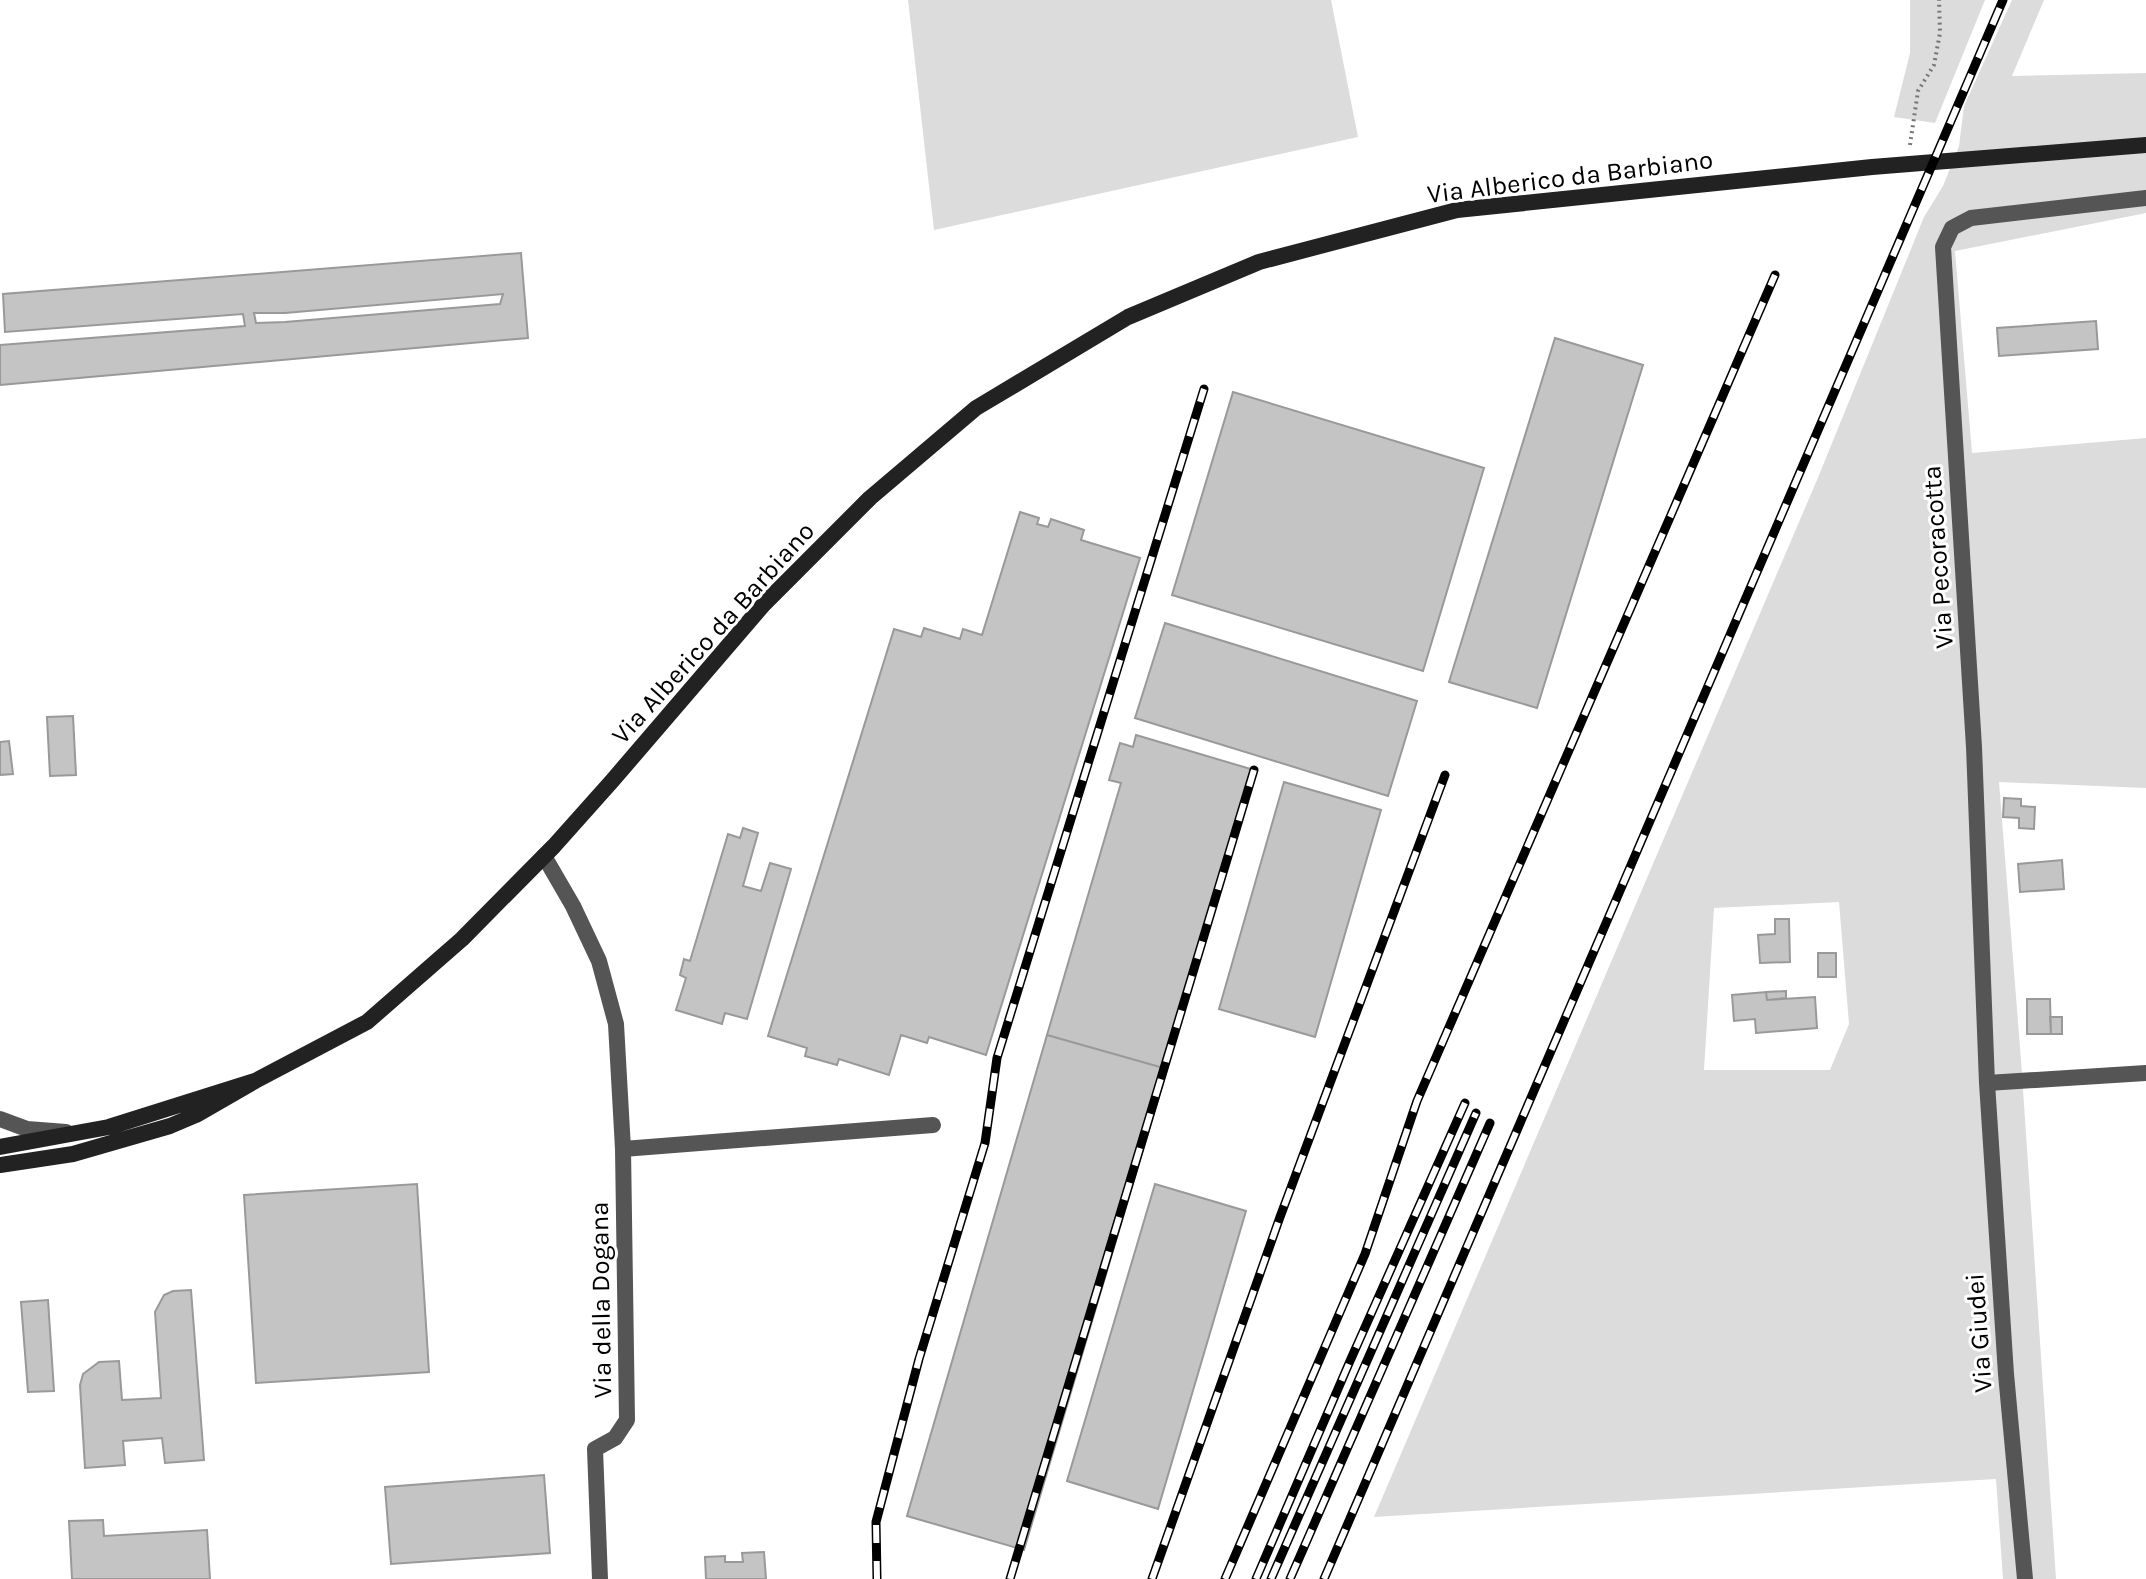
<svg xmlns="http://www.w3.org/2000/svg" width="2146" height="1579" viewBox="0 0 2146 1579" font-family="Karla,sans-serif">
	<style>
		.green { fill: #dcdcdc; fill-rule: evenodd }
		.building { fill: #c4c4c4; stroke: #999; stroke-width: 2; fill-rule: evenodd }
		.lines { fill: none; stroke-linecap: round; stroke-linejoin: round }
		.path { stroke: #777; stroke-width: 4; stroke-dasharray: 2 4; stroke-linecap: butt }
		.street { stroke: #555; stroke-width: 16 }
		.secondary { stroke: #222; stroke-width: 16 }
		.rail-casing { stroke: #000; stroke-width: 9 }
		.rail { stroke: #fff; stroke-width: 6; stroke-dasharray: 18; stroke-linecap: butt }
		.labels { text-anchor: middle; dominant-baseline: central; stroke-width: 6; stroke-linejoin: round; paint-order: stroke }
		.street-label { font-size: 26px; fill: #000; stroke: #fff }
	</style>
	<rect width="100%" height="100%" fill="#fff"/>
	<!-- green -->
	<path class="green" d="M 908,0 L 1331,0 L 1358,137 L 934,230 Z
		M 1910,0 L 1985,0 L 1935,123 L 1894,117 L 1910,53 Z
		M 2012,0 L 2044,0 L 2012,76 L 2146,73 L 2146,213 L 1955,251 L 1972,453 L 2146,438 L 2146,788 L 1999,782 L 2021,1060 L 2056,1579 L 2003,1579 L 1996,1479 L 1374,1517 L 1817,480 L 1924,217 L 1943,186 L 1959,146 L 1964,106 ZM 1839,902 L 1849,1024 L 1830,1070 L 1704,1070 L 1714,908 Z"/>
	<!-- building -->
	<path class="building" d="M 521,253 L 528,338 L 0,385 L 0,345 L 245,326 L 243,314 L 5,332 L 3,294 ZM 503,294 L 500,304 L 285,322 L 256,323 L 254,313 L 285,313 Z
		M 2096,321 L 2098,349 L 1999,356 L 1997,328 Z
		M 1555,338 L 1643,365 L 1537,708 L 1449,682 Z
		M 1233,392 L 1484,468 L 1423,671 L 1172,595 Z
		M 1020,512 L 1039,518 L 1037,524 L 1048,527 L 1051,519 L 1084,530 L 1081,540 L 1140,558 L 986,1055 L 929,1037 L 927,1043 L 901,1035 L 889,1075 L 839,1059 L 837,1065 L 805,1056 L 807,1048 L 768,1036 L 894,629 L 921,637 L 924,628 L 960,639 L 963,629 L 982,635 Z
		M 1165,623 L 1417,701 L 1388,796 L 1135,718 Z
		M 73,716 L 76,775 L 50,776 L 47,717 Z
		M 1136,735 L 1254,770 L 1167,1069 L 1047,1035 L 1121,783 L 1109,780 L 1120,743 L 1133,747 Z
		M 9,741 L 13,774 L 0,775 L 0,742 Z
		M 1284,782 L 1381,810 L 1315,1037 L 1219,1009 Z
		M 2004,798 L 2021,799 L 2021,806 L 2035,807 L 2034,829 L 2019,828 L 2019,818 L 2003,817 Z
		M 743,828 L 758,833 L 743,886 L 761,891 L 770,863 L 791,869 L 747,1019 L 725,1013 L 722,1024 L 676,1010 L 686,978 L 680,975 L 684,959 L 690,961 L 728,834 L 740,838 Z
		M 2062,860 L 2064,889 L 2020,892 L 2018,864 Z
		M 1775,919 L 1789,919 L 1790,962 L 1760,963 L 1758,935 L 1775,934 Z
		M 1818,953 L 1836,953 L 1836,977 L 1818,977 Z
		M 1786,991 L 1786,998 L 1767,1000 L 1766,992 Z
		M 1766,992 L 1767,1000 L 1815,997 L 1817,1028 L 1756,1033 L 1755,1019 L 1734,1021 L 1732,995 Z
		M 2027,999 L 2050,999 L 2051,1034 L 2027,1034 Z
		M 2050,1017 L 2062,1017 L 2062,1034 L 2051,1034 Z
		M 1047,1035 L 1167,1069 L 1024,1550 L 907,1516 Z
		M 417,1184 L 429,1372 L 256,1383 L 244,1195 Z
		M 1155,1184 L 1246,1211 L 1158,1509 L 1067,1481 Z
		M 191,1290 L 204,1460 L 165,1463 L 162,1438 L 123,1441 L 125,1465 L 85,1468 L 80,1385 L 83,1374 L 99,1362 L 119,1361 L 122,1400 L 161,1398 L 155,1312 L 164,1295 L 173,1291 Z
		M 48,1300 L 54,1391 L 28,1392 L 21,1302 Z
		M 544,1475 L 550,1553 L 391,1564 L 385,1487 Z
		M 103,1520 L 104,1536 L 207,1530 L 210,1579 L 72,1579 L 69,1521 Z
		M 764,1552 L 766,1579 L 706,1579 L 705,1557 L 725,1556 L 725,1562 L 743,1562 L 742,1553 Z"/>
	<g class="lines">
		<!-- path -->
		<path class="path" d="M 1910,145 L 1918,91 L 1934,65 L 1940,33 L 1939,0"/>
		<!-- street -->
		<path class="street" d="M 544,856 L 573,906 L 599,961 L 616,1024 L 623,1149 L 627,1420 L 615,1438 L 595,1449 L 600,1579
			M 1987,1083 L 2146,1073
			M 0,1119 L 27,1129 L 66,1132
			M 623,1149 L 933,1125
			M 2025,1579 L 2006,1374 L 1987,1083 L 1974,747 L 1943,247 L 1952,228 L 1971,218 L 2146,198"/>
		<!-- secondary -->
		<path class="secondary" d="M 255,1081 L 367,1022 L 462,939 L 554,846 L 612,781 L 764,604 L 870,498 L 976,408 L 1128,317 L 1259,262 L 1457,210 L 1872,167 L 2146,145
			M 0,1147 L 109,1127 L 255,1081 L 196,1115 L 170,1126 L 73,1154 L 0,1165"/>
		<!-- rail casing -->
		<g class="rail-casing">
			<path id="rail" d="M 877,1579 L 876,1522 L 919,1359 L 985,1143 L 997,1058 L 1204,389
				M 1010,1579 L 1254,770
				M 1152,1579 L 1280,1217 L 1445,775
				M 1225,1579 L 1365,1254 L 1417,1101 L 1775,275
				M 1256,1579 L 1350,1361 L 1465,1103
				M 1271,1579 L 1476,1113
				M 1290,1579 L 1490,1123
				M 1324,1579 L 2003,0"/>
		</g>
		<!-- rail -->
		<use href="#rail" class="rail"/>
	</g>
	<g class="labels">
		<!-- street labels -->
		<g class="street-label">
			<text transform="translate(1570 177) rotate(-7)">Via Alberico da Barbiano</text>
			<text transform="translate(1938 557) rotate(-94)">Via Pecoracotta</text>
			<text transform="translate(713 633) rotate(-48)">Via Alberico da Barbiano</text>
			<text transform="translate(601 1300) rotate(-91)">Via della Dogana</text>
			<text transform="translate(1979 1333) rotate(-94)">Via Giudei</text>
		</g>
	</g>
</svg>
